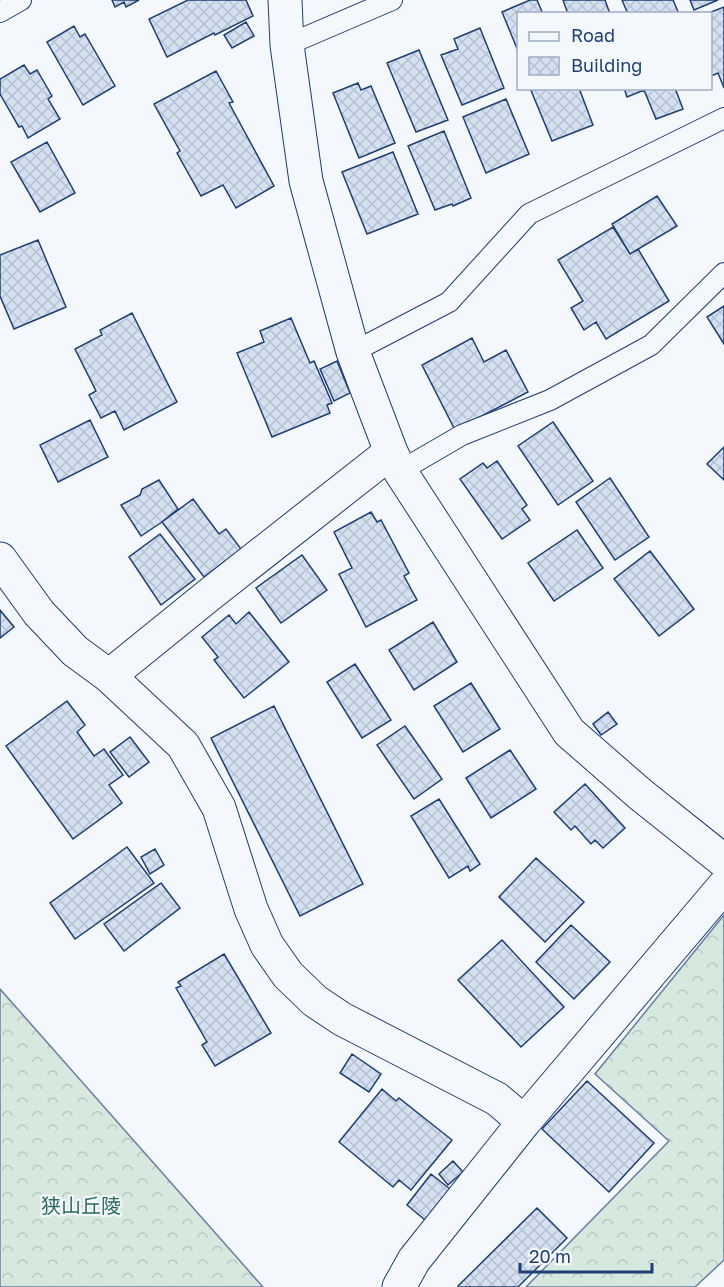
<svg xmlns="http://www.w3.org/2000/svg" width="724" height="1287" viewBox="0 0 724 1287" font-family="'Golos Text','Noto Sans JP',sans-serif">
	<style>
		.forest { fill: url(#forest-crowns); stroke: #687fa3; stroke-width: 1.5 }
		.building { fill: url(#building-cross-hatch); stroke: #1d3f73; stroke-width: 1.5 }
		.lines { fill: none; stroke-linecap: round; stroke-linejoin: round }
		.service-casing { stroke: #1d3f73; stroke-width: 22 }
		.minor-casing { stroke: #1d3f73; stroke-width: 35 }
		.service { stroke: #f4f7fb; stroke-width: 20 }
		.minor { stroke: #f4f7fb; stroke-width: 33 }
		.labels { text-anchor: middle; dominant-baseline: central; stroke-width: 4.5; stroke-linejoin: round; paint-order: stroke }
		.park-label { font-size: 20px; fill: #2c6c60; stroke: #f4f7fb }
	</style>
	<defs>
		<pattern id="forest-crowns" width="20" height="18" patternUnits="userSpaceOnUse" patternTransform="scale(1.5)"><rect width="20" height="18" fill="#d7e8df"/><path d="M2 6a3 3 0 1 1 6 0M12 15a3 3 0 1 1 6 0" fill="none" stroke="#b8c8c3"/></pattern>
		<pattern id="building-cross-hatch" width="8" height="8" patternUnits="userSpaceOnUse" patternTransform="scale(1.5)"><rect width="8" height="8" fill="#d5e0f0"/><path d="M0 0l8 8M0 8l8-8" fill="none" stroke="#b6c1d1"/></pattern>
	</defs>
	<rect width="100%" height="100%" fill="#f4f7fb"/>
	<!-- forest -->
	<path class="forest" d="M 724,915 L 724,1260 L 695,1287 L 526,1287 L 669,1141 L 595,1074 Z
		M 0,989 L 263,1287 L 0,1287 Z"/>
	<!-- building -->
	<path class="building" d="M 112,0 L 139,0 L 126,7 L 124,2 L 115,7 Z
		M 188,0 L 246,0 L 253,16 L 215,35 L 214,33 L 167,57 L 149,19 Z
		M 530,0 L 537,0 L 543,14 L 518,14 L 518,51 L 502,12 Z
		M 563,0 L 605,0 L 610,14 L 568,14 Z
		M 622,0 L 673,0 L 679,14 L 628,14 Z
		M 690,0 L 718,0 L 694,10 Z
		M 724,7 L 724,88 L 718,73 L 711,76 L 710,74 L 710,14 L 706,14 Z
		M 246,22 L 254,36 L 232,48 L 224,35 Z
		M 74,26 L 80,37 L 85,34 L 115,86 L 83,105 L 47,42 Z
		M 480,28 L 504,88 L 462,105 L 441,55 L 458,49 L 454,39 Z
		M 419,50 L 448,120 L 416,132 L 387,63 Z
		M 24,65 L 30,74 L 37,70 L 52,96 L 48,99 L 60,119 L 28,138 L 22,126 L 19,127 L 0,94 L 0,79 Z
		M 216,71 L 233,102 L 229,103 L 274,186 L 236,208 L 223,185 L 201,196 L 177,153 L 180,151 L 154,104 Z
		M 358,83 L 361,90 L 371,86 L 395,143 L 359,158 L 333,93 Z
		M 530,88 L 579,88 L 593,125 L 552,141 Z
		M 624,88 L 675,88 L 683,109 L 656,119 L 644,90 L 627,97 Z
		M 506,99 L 529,154 L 486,173 L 463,117 Z
		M 444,131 L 471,198 L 453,206 L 452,204 L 435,210 L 408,146 Z
		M 47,142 L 75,193 L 40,212 L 11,162 Z
		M 393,152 L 418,214 L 367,234 L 342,172 Z
		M 657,196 L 677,226 L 630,254 L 612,224 Z
		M 613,227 L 630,254 L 638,249 L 669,301 L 606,339 L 596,322 L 584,330 L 571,308 L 583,301 L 558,260 Z
		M 38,240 L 66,307 L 14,329 L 0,296 L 0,255 Z
		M 724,306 L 724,344 L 707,317 Z
		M 132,313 L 177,402 L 124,430 L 115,411 L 101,418 L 89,395 L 96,391 L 75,349 L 102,335 L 100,330 Z
		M 291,318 L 310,363 L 314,361 L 332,403 L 327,405 L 330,413 L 272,437 L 237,353 L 264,342 L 260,331 Z
		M 472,338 L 484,362 L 506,350 L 528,392 L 455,430 L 422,365 Z
		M 337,361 L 350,393 L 334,401 L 320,369 Z
		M 90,420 L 108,457 L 58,482 L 40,445 Z
		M 553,422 L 593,481 L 558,505 L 518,446 Z
		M 724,447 L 724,480 L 707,464 Z
		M 497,461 L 527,505 L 522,509 L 530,520 L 502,539 L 460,479 L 483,463 L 487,468 Z
		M 610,478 L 649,537 L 615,560 L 576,502 Z
		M 159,480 L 178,509 L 162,522 L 141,536 L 121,505 L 140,495 L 142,489 Z
		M 193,499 L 219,534 L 226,529 L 241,549 L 204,577 L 162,522 Z
		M 371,512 L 377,522 L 381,520 L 409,573 L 404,576 L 417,600 L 366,627 L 339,574 L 352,568 L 334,532 Z
		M 577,530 L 603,568 L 554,601 L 528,563 Z
		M 160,534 L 195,579 L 161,605 L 129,557 Z
		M 650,551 L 694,609 L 659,636 L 614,579 Z
		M 302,555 L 327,590 L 281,623 L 256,588 Z
		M 0,610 L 14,627 L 0,638 Z
		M 249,612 L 289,662 L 244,698 L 214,660 L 218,657 L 202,637 L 229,615 L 236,624 Z
		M 433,622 L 457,662 L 414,690 L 389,650 Z
		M 355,664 L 391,720 L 362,738 L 327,682 Z
		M 471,683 L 500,729 L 463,752 L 434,706 Z
		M 67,701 L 85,725 L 77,732 L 94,756 L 104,749 L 123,775 L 109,785 L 122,803 L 73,839 L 6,746 Z
		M 274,706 L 363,884 L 300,916 L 211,738 Z
		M 608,712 L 617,724 L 601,735 L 593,724 Z
		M 405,726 L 442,779 L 414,799 L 377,745 Z
		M 130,737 L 149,762 L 129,777 L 110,752 Z
		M 510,750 L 536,789 L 491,818 L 466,778 Z
		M 585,784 L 625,828 L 603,848 L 595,840 L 591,844 L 575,826 L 571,830 L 554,812 Z
		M 439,799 L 480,864 L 470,871 L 468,866 L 449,878 L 411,816 Z
		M 127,847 L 154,883 L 75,939 L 50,903 Z
		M 155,849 L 164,865 L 150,874 L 141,857 Z
		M 536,858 L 584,902 L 545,942 L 499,897 Z
		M 161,883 L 180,908 L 124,951 L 104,924 Z
		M 571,925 L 610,962 L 574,999 L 536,962 Z
		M 502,940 L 564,1007 L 521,1047 L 458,980 Z
		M 224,954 L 271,1033 L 215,1066 L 202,1045 L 207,1042 L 176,988 L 181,986 L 178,982 Z
		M 352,1054 L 381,1074 L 369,1092 L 340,1073 Z
		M 587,1081 L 654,1143 L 609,1192 L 542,1129 Z
		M 382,1089 L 396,1101 L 399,1098 L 452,1140 L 411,1190 L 399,1180 L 393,1187 L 339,1142 Z
		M 453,1161 L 463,1172 L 448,1185 L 439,1174 Z
		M 431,1174 L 450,1189 L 425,1220 L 407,1205 Z
		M 537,1208 L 567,1238 L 518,1287 L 459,1287 L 458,1286 Z"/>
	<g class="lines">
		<!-- service casing -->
		<g class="service-casing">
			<path id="service" d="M 0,12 L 21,0
				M 287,45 L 392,0
				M 353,352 L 449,302 L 529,214 L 724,118
				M 400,471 L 462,435 L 550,400 L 651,345 L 724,273"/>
		</g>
		<!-- minor casing -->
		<g class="minor-casing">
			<path id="minor" d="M 285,0 L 287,45 L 306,181 L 353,352 L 391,452 L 400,471 L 569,732 L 640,794 L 724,861
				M 0,559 L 39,613 L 75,651 L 109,676 L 183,745 L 219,808 L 251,909 L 267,945 L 288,975 L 315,1001 L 342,1019 L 497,1099 L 524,1122
				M 109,676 L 209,595 L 391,452
				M 399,1287 L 414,1260 L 524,1122 L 724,886"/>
		</g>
		<!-- service -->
		<use href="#service" class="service"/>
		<!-- minor -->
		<use href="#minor" class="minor"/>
	</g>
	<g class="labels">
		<!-- park labels -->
		<g class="park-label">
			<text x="81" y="1205">狭山丘陵</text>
		</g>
	</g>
	<!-- legend -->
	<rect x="517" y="12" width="195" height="78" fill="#f4f7fb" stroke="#9eadc5" stroke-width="1.5"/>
	<rect x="529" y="32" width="30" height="9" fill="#f4f7fb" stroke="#9eadc5" stroke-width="1.5"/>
	<text x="571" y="42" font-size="18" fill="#1d3f73">Road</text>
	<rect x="529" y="57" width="30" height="18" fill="url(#building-cross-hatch)" stroke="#9eadc5" stroke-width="1.5"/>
	<text x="571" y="72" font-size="18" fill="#1d3f73">Building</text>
	<!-- scale -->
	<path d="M520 1263v9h132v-9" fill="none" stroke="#1d3f73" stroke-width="3"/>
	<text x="529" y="1263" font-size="18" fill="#1d3f73" stroke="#f4f7fb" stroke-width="4.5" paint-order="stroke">20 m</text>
</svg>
